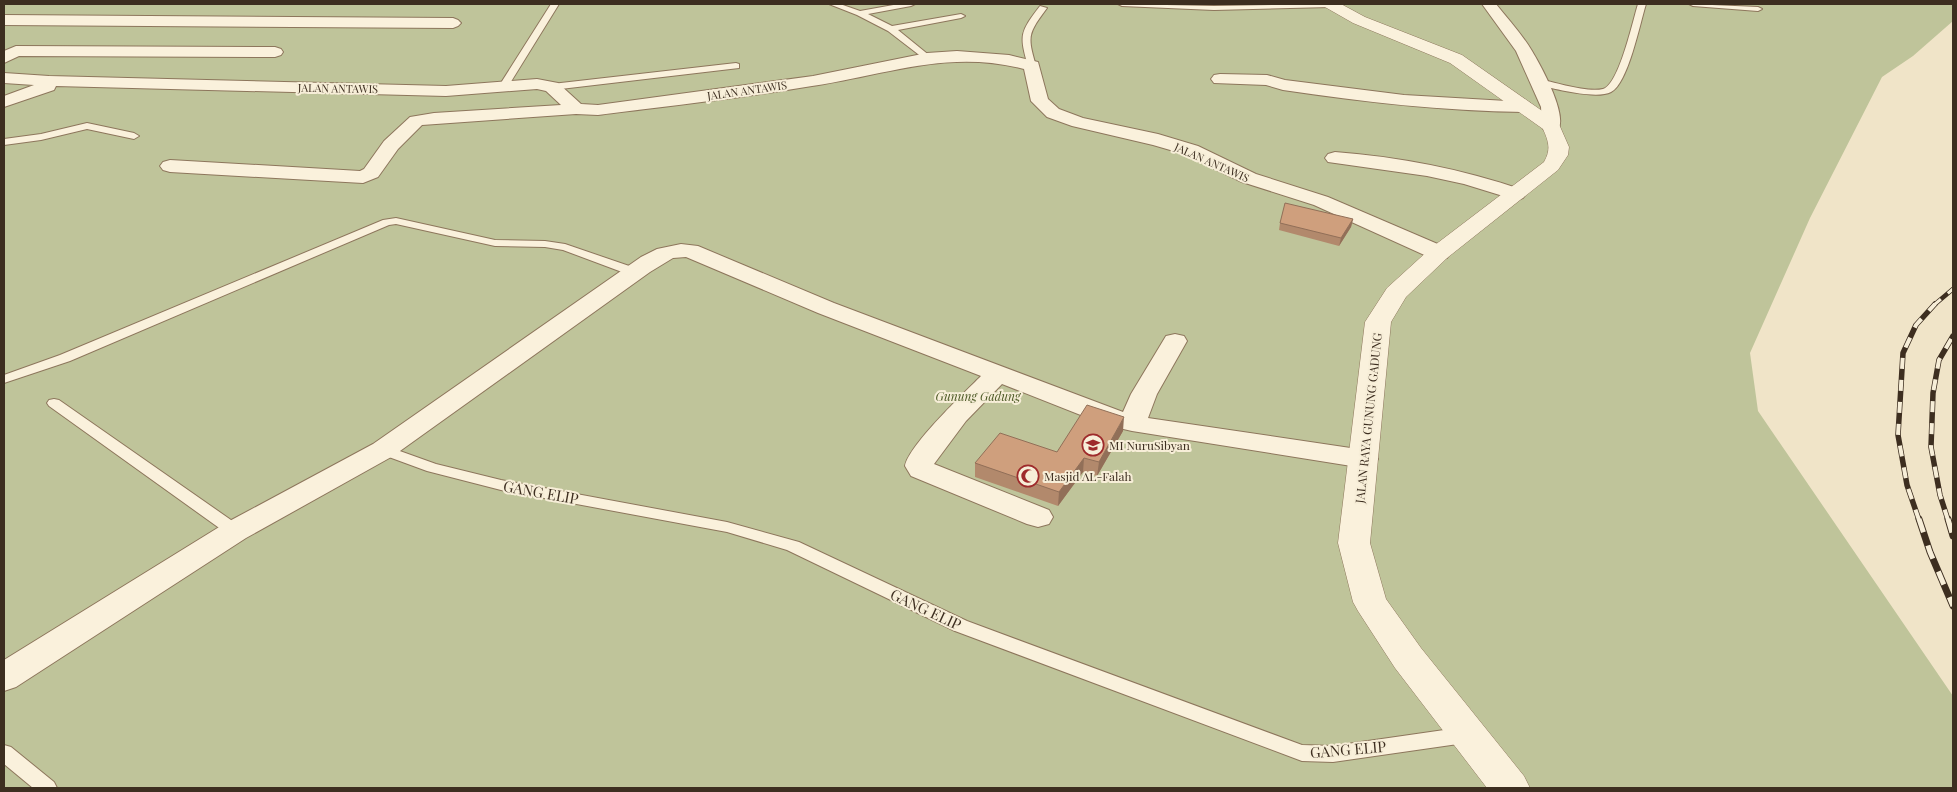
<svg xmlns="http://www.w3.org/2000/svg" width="1957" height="792" viewBox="0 0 1957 792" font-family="'Playfair Display',serif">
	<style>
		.cemetery { fill: #bfc49a }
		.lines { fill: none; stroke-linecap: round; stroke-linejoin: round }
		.service-casing { stroke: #8d765c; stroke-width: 2 }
		.minor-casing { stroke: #8d765c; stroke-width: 2 }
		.tertiary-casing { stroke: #8d765c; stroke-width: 1 }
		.service { fill: #faf1dc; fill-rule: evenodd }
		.minor { fill: #faf1dc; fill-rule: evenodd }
		.tertiary { fill: #faf1dc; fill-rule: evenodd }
		.rail-far2-casing { stroke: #3d2e20; stroke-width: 4.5 }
		.rail-far1-casing { stroke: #3d2e20; stroke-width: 5.5 }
		.rail-casing { stroke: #3d2e20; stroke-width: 7 }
		.rail-far2 { stroke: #f7eed8; stroke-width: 3; stroke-dasharray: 9; stroke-linecap: butt }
		.rail-far1 { stroke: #f7eed8; stroke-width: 4; stroke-dasharray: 11; stroke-linecap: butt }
		.rail { stroke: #f7eed8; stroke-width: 5; stroke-dasharray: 14; stroke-linecap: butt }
		.wall { fill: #b2896c }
		.shaded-wall { fill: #916f58 }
		.building { fill: #cf9f7d; stroke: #916f58 }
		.labels { text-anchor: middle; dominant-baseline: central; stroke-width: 4; stroke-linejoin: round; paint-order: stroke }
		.far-street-label { font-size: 11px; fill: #3d2e20; stroke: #f7eed8 }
		.park-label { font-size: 12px; font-style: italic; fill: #4d5a26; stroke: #f7eed8 }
		.street-label { font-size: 12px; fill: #3d2e20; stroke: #f7eed8 }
		.poi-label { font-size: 12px; fill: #3d2e20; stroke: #f7eed8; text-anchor: start }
		.near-street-label { font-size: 15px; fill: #3d2e20; stroke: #f7eed8 }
	</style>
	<rect width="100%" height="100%" fill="#f0e4c8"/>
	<!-- cemetery -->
	<path class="cemetery" d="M 4,4 L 1953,4 L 1953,21 L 1913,56 L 1882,77 L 1810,218 L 1750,353 L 1758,411 L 1953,696 L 1953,788 L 4,788 Z"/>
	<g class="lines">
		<!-- service casing -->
		<g class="service-casing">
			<path id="service" d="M 551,4 L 559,4 L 507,88 L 501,88 L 499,86 Z
				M 829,4 L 840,4 L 860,11 L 899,4 L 915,4 L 911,6 L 868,14 L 892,26 L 961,14 L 965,16 L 961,18 L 898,30 L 930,56 L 931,58 L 927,61 L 888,31 L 857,15 Z
				M 1118,4 L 1214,6 L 1334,4 L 1335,5 L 1331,7 L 1214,10 L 1122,6 Z
				M 1638,4 L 1646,4 C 1640,23 1628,84 1611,92 C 1596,100 1551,88 1535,84 L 1534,82 L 1538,79 C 1555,82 1587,93 1603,89 C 1619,85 1633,20 1638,4 Z
				M 1689,4 L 1758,7 L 1762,9 L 1758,11 L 1693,6 Z
				M 1040,6 L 1047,8 C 1028,34 1027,35 1036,66 L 1032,69 L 1028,66 C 1019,35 1020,32 1040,6 Z
				M 736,63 L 739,64 L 739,68 L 552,90 L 547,87 L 552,84 Z
				M 87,123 L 134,133 L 139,136 L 134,139 L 87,129 L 41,140 L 4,145 L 4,139 L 41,134 Z
				M 396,218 L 495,240 L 545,241 L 565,244 L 638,269 L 640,272 L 638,275 L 630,275 L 563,250 L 545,247 L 495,246 L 396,224 L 389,225 L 70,361 L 4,383 L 4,375 L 60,355 L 383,220 Z
				M 54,399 L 59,400 L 241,527 L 243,531 L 241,535 L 235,536 L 229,535 L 49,406 L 47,403 L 49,400 Z
				M 383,445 L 436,464 L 501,480 L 727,522 L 799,542 L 967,621 L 1302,745 L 1333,746 L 1465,727 L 1472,729 L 1474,735 L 1472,741 L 1465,743 L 1333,762 L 1302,761 L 955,631 L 787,550 L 727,532 L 501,490 L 427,471 L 378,453 L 376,450 L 378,447 Z
				M 4,745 L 11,747 L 54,782 L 57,788 L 33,788 L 4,764 Z"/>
		</g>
		<!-- minor casing -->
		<g class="minor-casing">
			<path id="minor" d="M 1482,4 L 1496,4 C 1508,19 1522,34 1532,51 C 1541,66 1568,115 1558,130 L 1551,132 L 1544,130 L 1542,126 L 1541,107 L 1516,51 Z
				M 4,15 L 453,18 L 458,20 L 461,23 L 458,26 L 453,28 L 4,25 Z
				M 16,46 L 275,47 L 281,49 L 283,52 L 281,55 L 275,57 L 19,56 L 4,63 L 4,51 Z
				M 957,51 L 1009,55 L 1038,62 L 1048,99 L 1059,109 L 1083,118 L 1158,134 L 1198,146 L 1256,174 L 1328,197 L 1447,248 L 1450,253 L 1447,258 L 1439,260 L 1431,258 L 1314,205 L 1242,182 L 1184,154 L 1153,145 L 1072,126 L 1047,117 L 1031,101 L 1024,69 C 948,49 886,75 812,86 C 741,98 669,106 598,115 L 576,114 L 422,125 L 398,149 L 378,177 L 363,183 L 170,172 L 163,170 L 160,166 L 163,162 L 170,160 L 360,171 L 364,169 L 384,141 L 410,117 L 434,113 L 561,105 L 546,91 L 537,89 L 446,96 L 56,86 L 54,90 L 4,107 L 4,96 L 34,85 L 4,83 L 4,73 L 49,76 L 446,86 L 537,79 L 558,83 L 581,104 L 598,105 L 813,76 L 927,53 Z
				M 1220,74 L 1267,75 L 1285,80 L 1404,95 L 1524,102 L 1530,103 L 1533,107 L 1530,111 L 1524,112 C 1443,111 1363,102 1283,90 L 1266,85 L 1214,83 L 1211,79 L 1214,75 Z
				M 1335,152 C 1400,157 1462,169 1523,190 L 1526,194 L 1523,198 L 1516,200 L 1464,184 L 1427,176 L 1328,162 L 1325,158 L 1328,154 Z
				M 681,244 L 698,246 L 834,303 L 1123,412 L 1131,394 L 1166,336 L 1175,334 L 1184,336 L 1187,341 L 1157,394 L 1148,418 L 1364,450 L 1374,453 L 1378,459 L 1374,465 L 1364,468 L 1132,431 L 1106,425 L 1002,384 L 966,421 L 934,464 L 1049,510 L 1053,517 L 1049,524 L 1038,527 L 1027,524 L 911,476 L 905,466 C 909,445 964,393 981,376 L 818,313 L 686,257 L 673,258 L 650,272 L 393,456 L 246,538 L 16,687 L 4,691 L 4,660 L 224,524 L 373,444 L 641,257 L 657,249 Z"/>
		</g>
		<!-- tertiary casing -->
		<g class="tertiary-casing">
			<path id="tertiary" d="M 1322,4 L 1341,4 L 1365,17 L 1462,55 L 1558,122 L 1569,147 L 1568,155 L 1558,170 L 1447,258 L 1406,297 L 1391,322 L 1370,543 L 1386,599 L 1421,648 L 1524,776 L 1530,788 L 1487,788 L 1395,668 L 1358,611 L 1353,602 L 1338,543 L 1365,322 L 1387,288 L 1431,248 L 1544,162 C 1551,150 1549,142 1543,129 L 1450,63 L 1353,23 L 1325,7 Z"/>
		</g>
		<!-- service -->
		<use href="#service" class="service"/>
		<!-- minor -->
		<use href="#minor" class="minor"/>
		<!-- tertiary -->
		<use href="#tertiary" class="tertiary"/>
		<!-- rail-far2 casing -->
		<g class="rail-far2-casing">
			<path id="rail-far2" d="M 1934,305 L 1953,289"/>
		</g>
		<!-- rail-far1 casing -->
		<g class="rail-far1-casing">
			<path id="rail-far1" d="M 1919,520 L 1907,485 L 1898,435 L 1903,353 L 1916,325 L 1935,304
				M 1948,520 L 1940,495 L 1931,447 L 1933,393 L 1939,360 L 1953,336"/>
		</g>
		<!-- rail casing -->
		<g class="rail-casing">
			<path id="rail" d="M 1919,519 L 1930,552 L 1953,606
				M 1948,519 L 1953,536"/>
		</g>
		<!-- rail-far2 -->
		<use href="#rail-far2" class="rail-far2"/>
		<!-- rail-far1 -->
		<use href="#rail-far1" class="rail-far1"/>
		<!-- rail -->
		<use href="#rail" class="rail"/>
	</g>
	<!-- wall -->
	<path class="wall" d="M 1353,219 L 1351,227 L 1339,246 L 1279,230 L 1280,223 Z
		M 1123,431 L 1097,476 L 1083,472 L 1058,506 L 975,477 L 975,463 L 1057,452 Z"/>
	<!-- shaded-wall -->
	<path class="shaded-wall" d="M 1353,219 L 1351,227 L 1339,246 L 1341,238 Z
		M 1124,417 L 1123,431 L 1097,476 L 1099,462 Z
		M 1084,458 L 1083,472 L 1058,506 L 1059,492 Z"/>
	<!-- building -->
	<path class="building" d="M 1285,203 L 1353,219 L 1341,238 L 1280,223 Z
		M 1087,405 L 1124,417 L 1099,462 L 1084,458 L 1059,492 L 975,463 L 1000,433 L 1057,452 Z"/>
	<!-- icons -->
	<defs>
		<g id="school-ring" transform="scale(1.125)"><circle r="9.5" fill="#f7eed8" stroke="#9e2a2b" stroke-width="1.5"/><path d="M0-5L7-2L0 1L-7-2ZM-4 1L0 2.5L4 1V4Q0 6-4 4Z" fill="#9e2a2b"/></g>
		<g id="mosque-ring" transform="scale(1.125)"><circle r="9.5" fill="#f7eed8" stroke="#9e2a2b" stroke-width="1.5"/><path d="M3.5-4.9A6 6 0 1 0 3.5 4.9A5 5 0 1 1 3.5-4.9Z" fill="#9e2a2b"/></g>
	</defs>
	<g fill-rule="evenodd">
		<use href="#school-ring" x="1093" y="445"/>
		<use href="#mosque-ring" x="1028" y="476"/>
	</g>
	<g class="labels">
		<!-- far-street labels -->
		<g class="far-street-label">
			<text transform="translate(338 88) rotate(1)">JALAN ANTAWIS</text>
			<text transform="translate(747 90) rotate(-8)">JALAN ANTAWIS</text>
			<text transform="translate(1212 162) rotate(24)">JALAN ANTAWIS</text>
		</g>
		<!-- park labels -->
		<g class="park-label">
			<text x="978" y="396">Gunung Gadung</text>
		</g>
		<!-- street labels -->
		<g class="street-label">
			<text transform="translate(1368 418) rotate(-84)">JALAN RAYA GUNUNG GADUNG</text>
		</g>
		<!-- poi labels -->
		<g class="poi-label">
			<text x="1109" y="445">MI NuruSibyan</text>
			<text x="1044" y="476">Masjid AL-Falah</text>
		</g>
		<!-- near-street labels -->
		<g class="near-street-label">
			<text transform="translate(541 492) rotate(10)">GANG ELIP</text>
			<text transform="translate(926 609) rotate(25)">GANG ELIP</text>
			<text transform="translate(1348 749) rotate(-5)">GANG ELIP</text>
		</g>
	</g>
	<!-- border -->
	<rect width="1957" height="792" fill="none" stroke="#3d2e20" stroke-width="10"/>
</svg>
